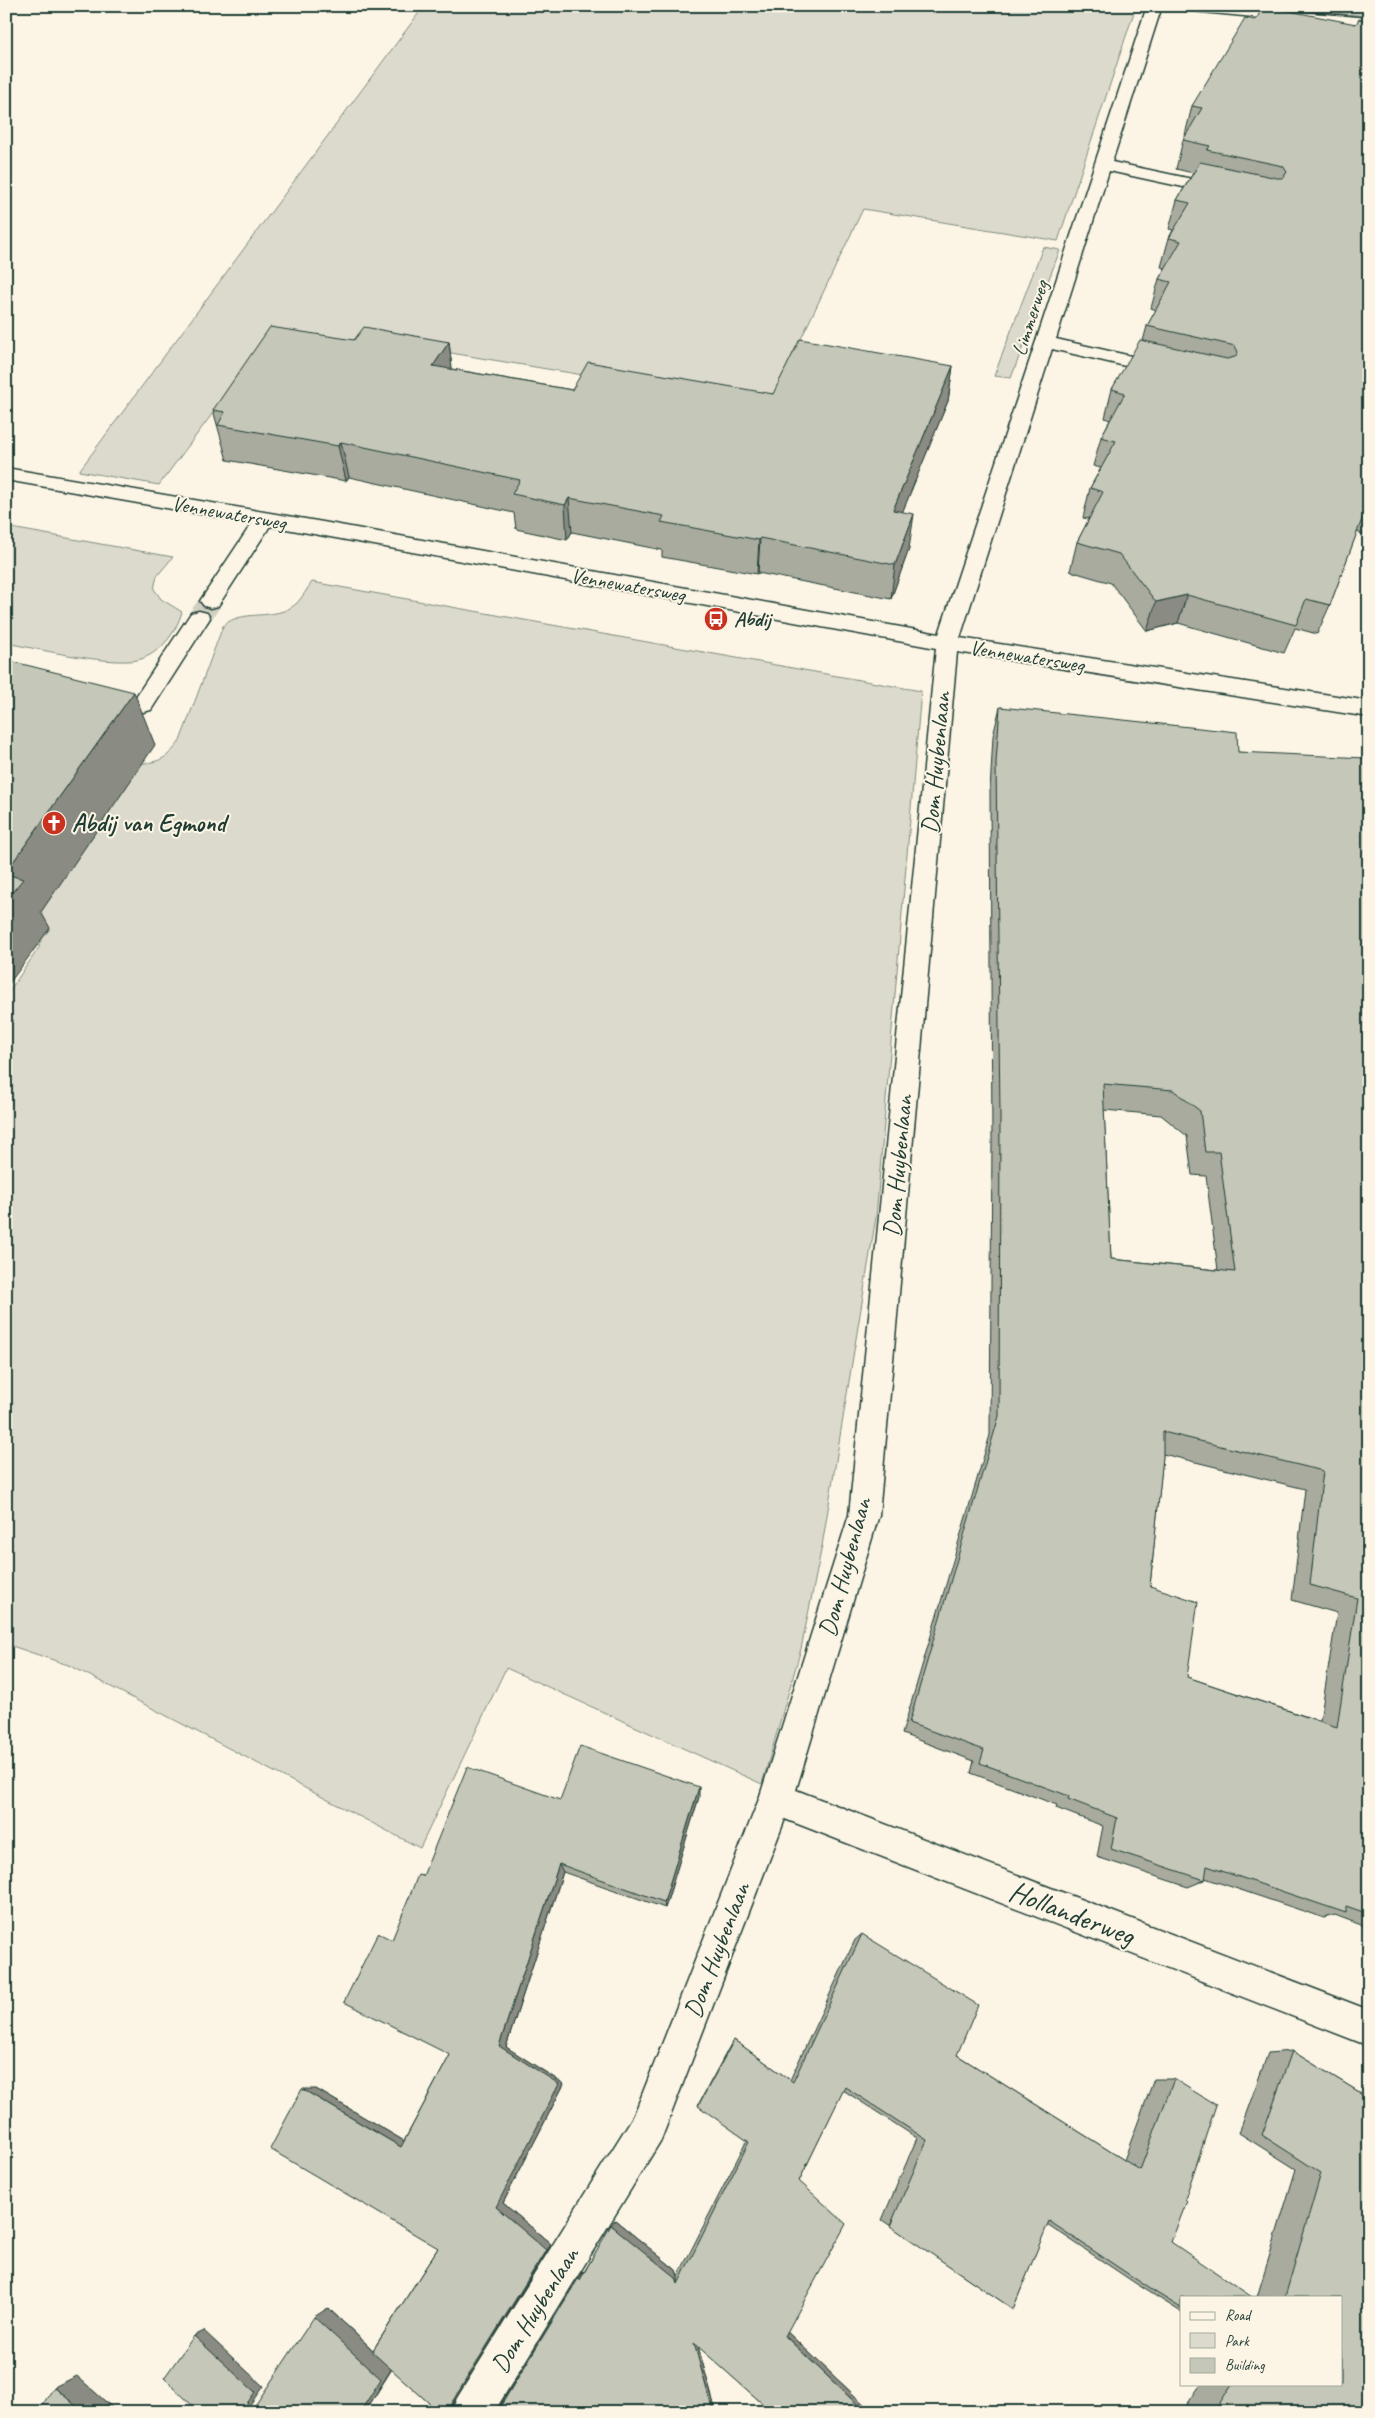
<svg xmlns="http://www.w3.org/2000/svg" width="1375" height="2418" viewBox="0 0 1375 2418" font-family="Caveat,sans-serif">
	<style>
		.green { fill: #dcdacc; stroke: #7e8c80 }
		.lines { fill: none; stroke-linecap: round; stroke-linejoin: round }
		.minor-tunnel { stroke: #d0d0c2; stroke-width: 22; stroke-dasharray: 22 11; stroke-linecap: butt }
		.minor-casing { stroke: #1f3d34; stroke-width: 3 }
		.minor { fill: #fcf5e5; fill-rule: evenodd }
		.wall { fill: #a9ab9f; stroke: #1f3d34; fill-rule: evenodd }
		.shaded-wall { fill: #8a8b82; stroke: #1f3d34 }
		.building { fill: #c5c7b9; stroke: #1f3d34; fill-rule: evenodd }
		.labels { text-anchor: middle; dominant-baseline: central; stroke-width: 4; stroke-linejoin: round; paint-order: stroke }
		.far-street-label { font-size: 21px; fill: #1f3d34; stroke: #fcf5e5 }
		.far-poi-label { font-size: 21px; font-weight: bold; fill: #1f3d34; stroke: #fcf5e5; text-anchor: start }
		.street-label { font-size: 25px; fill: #1f3d34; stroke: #fcf5e5 }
		.poi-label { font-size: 25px; font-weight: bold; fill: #1f3d34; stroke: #fcf5e5; text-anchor: start }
		.near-street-label { font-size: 30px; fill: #1f3d34; stroke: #fcf5e5 }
	</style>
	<rect width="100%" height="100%" fill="#fcf5e5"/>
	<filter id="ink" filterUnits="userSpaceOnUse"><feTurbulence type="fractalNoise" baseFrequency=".02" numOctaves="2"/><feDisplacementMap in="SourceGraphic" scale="10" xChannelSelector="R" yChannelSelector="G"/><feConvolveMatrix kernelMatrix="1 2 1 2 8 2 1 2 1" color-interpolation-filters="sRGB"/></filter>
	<g filter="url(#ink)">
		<!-- green -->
		<path class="green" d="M 424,6 L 1136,6 L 1058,241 L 863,209 L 769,406 L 367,339 L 359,349 L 272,334 L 159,485 L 79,471 Z
			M 1250,6 L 1369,6 L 1369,16 Z
			M 1043,247 L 1060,250 L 1011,378 L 994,376 Z
			M 6,527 L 173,557 L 157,576 L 154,589 L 161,599 L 182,612 C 176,632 164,649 144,658 C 120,669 35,648 6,643 Z
			M 312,582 L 921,691 L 876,1217 L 822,1546 L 801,1649 L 762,1784 L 506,1668 L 420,1848 L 71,1666 L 6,1644 L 6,996 L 40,946 L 14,939 L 135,764 C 159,762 165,761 180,741 L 223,626 C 241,608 275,622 296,604 C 302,598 307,589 312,582 Z"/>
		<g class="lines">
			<!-- minor-tunnel -->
			<path class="minor-tunnel" d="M 199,618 L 211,601"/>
			<!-- minor casing -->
			<g class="minor-casing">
				<path id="minor" d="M 1147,6 L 1162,6 L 1112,162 L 1225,186 L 1231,187 L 1233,191 L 1231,195 L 1225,196 L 1109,171 L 1056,339 L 1171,365 L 1173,369 L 1171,373 L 1164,375 L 1052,349 L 960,638 L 1369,701 L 1369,717 L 957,652 L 879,1515 L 796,1790 L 1369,2010 L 1369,2046 L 785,1819 L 661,2140 L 494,2412 L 451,2412 L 457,2398 L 634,2115 L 759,1799 L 849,1515 L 936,648 L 270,526 L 218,606 L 211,608 L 204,606 L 200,601 L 252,523 L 6,480 L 6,468 L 323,522 L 939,634 Z
					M 1173,6 L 1233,6 L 1369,18 L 1369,28 L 1180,10 Z
					M 199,611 L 207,613 L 210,618 L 151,710 L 143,712 L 135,710 L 132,704 L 135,698 L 191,613 Z"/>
			</g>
			<!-- minor -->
			<use href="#minor" class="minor"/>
		</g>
		<!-- wall -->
		<path class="wall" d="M 1256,20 L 1356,24 L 1369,21 L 1369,533 L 1368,536 L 1357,532 L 1330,605 L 1317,634 L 1295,628 L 1284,653 L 1178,623 L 1147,631 L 1111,583 L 1070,571 L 1077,542 L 1089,519 L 1083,518 L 1090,488 L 1101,468 L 1093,466 L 1101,437 L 1110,420 L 1105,418 L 1112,389 L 1143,341 L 1147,326 L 1156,310 L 1151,308 L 1159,279 L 1165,268 L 1161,267 L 1169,238 L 1173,230 L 1169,229 L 1177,200 L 1193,173 L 1176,169 L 1183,140 L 1186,135 L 1185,135 L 1192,106 Z
			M 354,340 L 449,342 L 452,369 L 572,390 L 773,394 L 953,366 L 948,401 L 902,512 L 909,549 L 891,599 L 758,573 L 757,574 L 662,557 L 662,550 L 572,532 L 567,540 L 516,529 L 514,513 L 349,477 L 346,481 L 227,460 L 213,410 Z
			M 1000,707 L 1238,752 L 1369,770 L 1369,1928 L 1335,1915 L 1324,1918 L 1205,1878 L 1205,1880 L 1188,1887 L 1097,1857 L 1103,1826 L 1056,1808 L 1057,1805 L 971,1773 L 974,1761 L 902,1734 L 990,1435 L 992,1140 L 990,791 L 993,736 ZM 1104,1110 L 1161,1115 L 1187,1136 L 1192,1175 L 1206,1176 L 1218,1270 L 1111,1259 ZM 1163,1454 L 1305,1489 L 1292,1600 L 1337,1613 L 1320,1721 L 1187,1677 L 1150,1586 Z
			M 699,1797 L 665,1908 L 563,1872 L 506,2047 L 564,2084 L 503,2203 L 551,2244 L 453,2403 L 446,2412 L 439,2412 L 392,2369 L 365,2412 L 259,2412 L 328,2308 L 373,2350 L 438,2248 L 316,2089 L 404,2141 L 450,2055 L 392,1940 L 423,1876 L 560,1800 Z
			M 862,1934 L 957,2055 L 1124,2160 L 1154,2079 L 1174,2079 L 1171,2242 L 1181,2297 L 1181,2312 L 1135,2283 L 1047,2224 L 1013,2309 L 882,2220 L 917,2138 L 843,2090 L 799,2181 L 787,2332 L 872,2412 L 772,2412 L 698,2346 L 716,2412 L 496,2412 L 583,2271 L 584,2272 L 615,2220 L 676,2270 L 678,2276 L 747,2140 L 698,2105 L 732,2042 L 734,2040 L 790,2080 L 855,1940 Z
			M 1292,2051 L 1369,2098 L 1360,2412 L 1182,2412 L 1201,2384 L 1341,2384 L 1341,2297 L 1257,2297 L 1296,2169 L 1239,2133 L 1268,2053 Z"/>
		<!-- shaded-wall -->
		<path class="shaded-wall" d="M 449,342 L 453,377 L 433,366 Z
			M 953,366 L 948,401 L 889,545 L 893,510 Z
			M 341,442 L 349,477 L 346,481 L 338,446 Z
			M 569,498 L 572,532 L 567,540 L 565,505 Z
			M 914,514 L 909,549 L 891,599 L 895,565 Z
			M 760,538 L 758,573 L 757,574 L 759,540 Z
			M 1187,595 L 1178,623 L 1147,631 L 1156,602 Z
			M 134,692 L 155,745 L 41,912 L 50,928 L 8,985 L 6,981 L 6,872 Z
			M 699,1787 L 699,1797 L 665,1908 L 664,1902 Z
			M 559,1864 L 563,1872 L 506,2047 L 564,2084 L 503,2203 L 551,2244 L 453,2403 L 446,2412 L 496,2207 L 499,2046 Z
			M 302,2089 L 316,2089 L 411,2145 L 401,2147 Z
			M 615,2220 L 676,2270 L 678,2276 L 678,2284 L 611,2225 Z
			M 583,2271 L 584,2272 L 580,2280 L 578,2279 Z
			M 328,2308 L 392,2368 L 365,2412 L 360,2412 L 314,2317 Z
			M 781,2326 L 872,2412 L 865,2412 L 785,2336 Z
			M 204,2331 L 263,2386 L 245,2412 L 241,2412 L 194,2336 Z
			M 694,2332 L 716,2412 L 713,2412 L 694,2343 Z
			M 77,2376 L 115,2410 L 114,2412 L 83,2412 L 54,2387 Z"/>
		<!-- building -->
		<path class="building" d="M 1263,6 L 1356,24 L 1359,19 L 1369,21 L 1369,503 L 1368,503 L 1330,605 L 1306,599 L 1296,625 L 1187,595 L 1156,602 L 1119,554 L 1077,542 L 1103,492 L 1090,488 L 1116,441 L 1101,437 L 1125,393 L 1112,389 L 1140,340 L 1227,359 L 1235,357 L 1238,352 L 1235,346 L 1147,326 L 1171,282 L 1159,279 L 1181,241 L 1169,238 L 1190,203 L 1177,200 L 1200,162 L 1277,178 L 1283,178 L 1287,172 L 1283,166 L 1207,150 L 1210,146 L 1183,140 L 1202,108 L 1192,106 L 1245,18 L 1256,20 Z
			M 270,327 L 354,340 L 364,327 L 449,342 L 433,366 L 572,390 L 588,362 L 773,394 L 800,339 L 953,366 L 893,510 L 914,514 L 895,565 L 760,538 L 759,540 L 661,522 L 664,516 L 569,498 L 565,505 L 512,494 L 520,480 L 341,442 L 338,446 L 218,425 L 225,412 L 213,410 Z
			M 6,660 L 134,692 L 6,872 Z
			M 1000,707 L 1237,732 L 1238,752 L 1366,758 L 1369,770 L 1369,1914 L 1346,1906 L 1346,1913 L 1207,1866 L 1205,1880 L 1111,1849 L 1117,1818 L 1068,1799 L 1069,1796 L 980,1763 L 984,1750 L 909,1723 L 999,1416 L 1000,1116 L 996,762 ZM 1103,1084 L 1173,1090 L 1200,1111 L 1205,1152 L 1219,1152 L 1235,1272 L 1111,1259 ZM 1163,1432 L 1323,1471 L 1310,1585 L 1357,1598 L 1337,1727 L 1187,1677 L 1198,1602 L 1150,1586 L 1163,1457 Z
			M 6,874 L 23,879 L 6,900 Z
			M 580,1746 L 699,1787 L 664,1902 L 559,1864 L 499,2046 L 559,2084 L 496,2207 L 546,2250 L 446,2412 L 439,2412 L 372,2352 L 438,2248 L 270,2149 L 302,2089 L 401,2147 L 450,2055 L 344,2002 L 378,1933 L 392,1940 L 418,1875 L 423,1876 L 467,1767 L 560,1800 Z
			M 862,1934 L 978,2005 L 957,2055 L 1140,2170 L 1174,2079 L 1216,2105 L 1185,2199 L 1187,2201 L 1171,2242 L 1252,2297 L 1181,2297 L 1181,2308 L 1155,2292 L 1049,2221 L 1013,2309 L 890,2226 L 927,2140 L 845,2087 L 799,2181 L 846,2224 L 785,2336 L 865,2412 L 772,2412 L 694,2343 L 713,2412 L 497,2412 L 578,2279 L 580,2280 L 611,2225 L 676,2278 L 678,2284 L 749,2142 L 698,2106 L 734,2040 L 793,2082 Z
			M 1292,2051 L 1369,2098 L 1369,2378 L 1360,2412 L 1214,2412 L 1232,2384 L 1341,2384 L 1341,2297 L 1285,2297 L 1321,2173 L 1262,2135 Z
			M 314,2317 L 381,2379 L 360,2412 L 259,2412 L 254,2407 Z
			M 194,2336 L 255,2392 L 241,2412 L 199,2412 L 164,2378 Z
			M 54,2387 L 83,2412 L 38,2412 Z"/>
	</g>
	<!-- icons -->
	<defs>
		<g id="bus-disc" transform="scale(1.25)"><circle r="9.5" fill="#c8321e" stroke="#fcf5e5"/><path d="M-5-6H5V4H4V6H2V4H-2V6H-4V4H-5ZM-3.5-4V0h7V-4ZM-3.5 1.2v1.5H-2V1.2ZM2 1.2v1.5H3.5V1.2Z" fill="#fff"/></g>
		<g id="church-disc" transform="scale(1.25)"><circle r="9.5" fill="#c8321e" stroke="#fcf5e5"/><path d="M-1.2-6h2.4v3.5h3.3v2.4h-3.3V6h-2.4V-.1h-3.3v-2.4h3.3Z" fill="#fff"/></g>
	</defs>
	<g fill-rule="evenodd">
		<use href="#bus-disc" x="716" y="619"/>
		<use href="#church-disc" x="54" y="823"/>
	</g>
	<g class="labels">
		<!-- far-street labels -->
		<g class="far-street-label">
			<text transform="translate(1030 318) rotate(-72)">Limmerweg</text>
			<text transform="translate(229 513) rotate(10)">Vennewatersweg</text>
			<text transform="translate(628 585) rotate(10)">Vennewatersweg</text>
			<text transform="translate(1027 656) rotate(9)">Vennewatersweg</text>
		</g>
		<!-- far-poi labels -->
		<g class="far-poi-label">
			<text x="734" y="619">Abdij</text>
		</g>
		<!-- street labels -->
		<g class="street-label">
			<text transform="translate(936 763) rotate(-85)">Dom Huybenlaan</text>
			<text transform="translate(898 1166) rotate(-85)">Dom Huybenlaan</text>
			<text transform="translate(845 1567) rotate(-75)">Dom Huybenlaan</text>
			<text transform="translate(717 1950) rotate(-69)">Dom Huybenlaan</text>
			<text transform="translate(535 2310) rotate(-58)">Dom Huybenlaan</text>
		</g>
		<!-- poi labels -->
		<g class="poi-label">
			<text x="72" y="823">Abdij van Egmond</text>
		</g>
		<!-- near-street labels -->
		<g class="near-street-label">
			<text transform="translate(1072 1913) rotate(21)">Hollanderweg</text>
		</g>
	</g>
	<!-- margin -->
	<rect width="1375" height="2418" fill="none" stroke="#fcf5e5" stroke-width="25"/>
	<rect x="12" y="12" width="1350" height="2393" fill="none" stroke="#1f3d34" stroke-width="2" filter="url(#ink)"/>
	<!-- legend -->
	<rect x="1180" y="2296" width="162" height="90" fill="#fcf5e5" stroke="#a4ab9e"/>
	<rect x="1190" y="2312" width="25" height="8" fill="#fcf5e5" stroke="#a4ab9e"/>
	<text x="1225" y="2320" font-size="15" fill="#1f3d34">Road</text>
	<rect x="1190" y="2333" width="25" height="15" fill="#dcdacc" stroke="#a4ab9e"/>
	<text x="1225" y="2346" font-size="15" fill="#1f3d34">Park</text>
	<rect x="1190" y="2358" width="25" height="15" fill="#c5c7b9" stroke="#a4ab9e"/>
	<text x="1225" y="2370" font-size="15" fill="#1f3d34">Building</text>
</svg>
